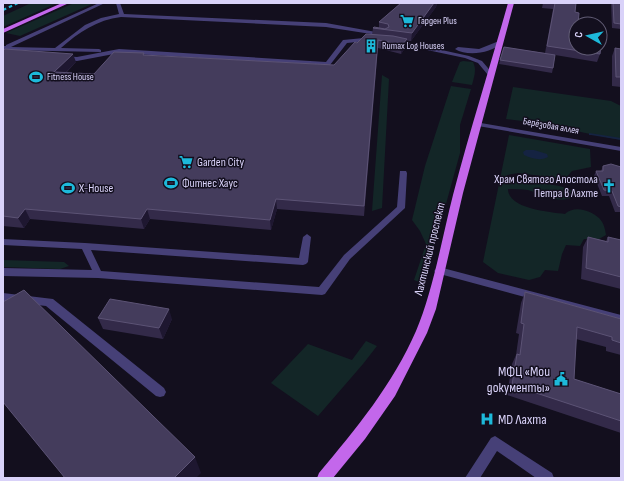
<svg xmlns="http://www.w3.org/2000/svg" width="624" height="481" viewBox="0 0 624 481" font-family="'Sofia Sans Condensed',sans-serif">
	<style>
		.green { fill: #132627 }
		.water { fill: #152342 }
		.lines { fill: none; stroke-linecap: round; stroke-linejoin: round }
		.stream { fill: #152342; fill-rule: evenodd }
		.lane { fill: #464077; fill-rule: evenodd }
		.street { fill: #464077; fill-rule: evenodd }
		.primary { fill: #c367eb; fill-rule: evenodd }
		.rail { stroke: #1db9da; stroke-width: 2; stroke-dasharray: 3.5 3; stroke-linecap: butt }
		.wall { fill: #332a49 }
		.shaded-wall { fill: #1e1730 }
		.building { fill: #443c5c; stroke: #5c5375 }
		.labels { text-anchor: middle; dominant-baseline: central; stroke-width: 3; stroke-linejoin: round; paint-order: stroke }
		.far-poi-label { font-size: 10px; fill: #d9d2f9; stroke: #130f1e; text-anchor: start }
		.far-street-label { font-size: 10px; fill: #d9d2f9; stroke: #130f1e }
		.poi-label { font-size: 12px; fill: #d9d2f9; stroke: #130f1e; text-anchor: start }
		.street-label { font-size: 12px; fill: #d9d2f9; stroke: #130f1e }
		.near-poi-label { font-size: 14px; fill: #d9d2f9; stroke: #130f1e; text-anchor: end }
	</style>
	<rect width="100%" height="100%" fill="#130f1e"/>
	<!-- green -->
	<path class="green" d="M 31,3 L 57,3 L 3,27 L 3,16 Z
		M 74,3 L 94,3 L 20,36 L 6,33 Z
		M 463,61 L 473,62 C 477,70 474,77 472,85 L 452,82 L 460,62 Z
		M 382,75 L 389,79 L 382,208 L 372,211 Z
		M 451,86 L 471,89 L 460,125 L 460,153 L 424,284 L 414,280 L 426,244 L 420,231 L 412,220 L 425,166 Z
		M 513,87 L 611,101 L 621,106 L 621,140 C 582,133 545,123 506,119 Z
		M 509,135 L 590,149 L 591,167 L 572,171 L 565,179 L 518,173 L 507,175 L 507,181 C 526,185 562,180 576,194 C 563,207 543,194 528,190 C 522,189 515,189 508,189 C 508,209 550,212 565,214 C 574,205 590,210 599,218 C 604,223 605,229 606,235 L 599,239 L 584,239 L 580,246 L 566,245 L 562,254 L 558,271 L 545,270 L 540,277 L 529,280 L 498,273 L 483,262 Z
		M 3,260 L 64,262 L 69,266 L 60,269 L 3,267 Z
		M 366,341 L 377,346 L 363,364 L 318,416 L 271,383 L 308,344 L 352,360 Z"/>
	<!-- water -->
	<path class="water" d="M 526,150 L 534,150 L 547,154 L 548,157 C 540,161 533,159 524,155 L 523,152 Z"/>
	<g class="lines">
		<!-- stream -->
		<path class="stream" d="M 589,133 L 621,138 L 621,140 L 591,135 L 589,135 Z"/>
		<!-- lane -->
		<path class="lane" d="M 99,3 L 105,3 L 11,47 L 55,48 L 85,25 L 101,18 L 119,14 L 116,3 L 120,3 L 124,14 L 326,23 L 387,34 L 384,36 L 326,27 L 121,17 C 97,20 79,32 61,48 L 99,49 L 101,50 L 101,52 L 3,50 L 3,46 L 6,46 L 6,45 Z
			M 374,37 L 377,39 L 376,40 L 347,43 L 330,65 L 328,66 L 119,53 L 77,61 L 63,60 L 60,58 L 63,56 L 77,57 L 119,49 L 326,62 L 343,40 Z
			M 396,40 L 469,56 L 482,61 L 493,74 L 488,75 L 478,63 L 465,58 L 394,43 L 393,42 Z
			M 499,41 L 502,43 C 491,53 468,57 455,49 L 458,47 L 479,49 Z
			M 400,171 L 406,171 L 407,173 L 405,208 L 350,259 L 325,294 L 322,295 L 98,278 L 3,276 L 3,268 L 92,270 L 82,249 L 3,245 L 3,239 L 85,243 L 299,258 L 303,237 L 307,234 L 311,237 L 308,262 L 306,264 L 303,265 L 91,250 L 101,271 L 319,287 L 344,255 L 397,207 Z
			M 439,267 L 621,315 L 621,323 L 436,273 L 434,271 L 436,269 Z
			M 3,293 L 53,299 L 164,388 L 166,392 L 164,396 L 160,397 L 156,396 L 46,306 L 3,301 Z
			M 495,436 L 552,473 L 554,478 L 536,478 L 497,451 L 480,478 L 465,478 L 491,438 Z"/>
		<!-- street -->
		<path class="street" d="M 475,122 L 621,147 L 621,151 L 478,126 L 475,126 Z"/>
		<!-- primary -->
		<path class="primary" d="M 62,3 L 69,3 L 3,33 L 3,29 Z
			M 508,3 L 514,3 L 463,193 L 436,309 L 427,333 L 395,396 L 365,439 L 333,478 L 317,478 L 319,473 C 356,429 393,384 416,331 C 433,291 442,238 453,195 C 470,130 490,67 508,3 Z"/>
		<!-- rail -->
		<path class="rail" d="M 3,10 L 18,3"/>
	</g>
	<!-- wall -->
	<path class="wall" d="M 401,3 L 437,3 L 436,7 L 411,41 L 407,41 L 406,47 L 401,54 L 378,48 L 364,216 L 277,209 L 271,230 L 150,219 L 144,229 L 30,219 L 24,228 L 3,226 L 3,51 L 76,62 L 66,73 L 94,74 L 144,53 L 144,55 L 334,65 L 372,35 L 373,28 L 379,28 L 379,22 Z
		M 543,3 L 576,3 L 575,12 L 576,48 L 600,54 L 597,62 L 555,55 L 553,68 L 552,73 L 499,64 L 504,47 L 545,53 L 553,9 L 542,8 Z
		M 611,3 L 621,3 L 621,29 L 612,28 Z
		M 615,48 L 621,49 L 621,87 L 612,86 L 612,56 Z
		M 603,166 L 621,167 L 621,212 L 615,212 L 609,196 L 602,196 L 594,176 L 596,171 L 601,171 Z
		M 588,237 L 606,241 L 608,237 L 621,240 L 621,289 L 581,279 L 583,247 Z
		M 525,292 L 621,319 L 621,355 L 606,351 L 606,347 L 576,339 L 574,379 L 621,394 L 621,433 L 507,395 L 512,364 L 516,355 L 519,334 L 516,333 L 521,303 Z
		M 98,318 L 172,319 L 163,339 L 103,329 Z"/>
	<!-- shaded-wall -->
	<path class="shaded-wall" d="M 434,3 L 437,3 L 436,7 L 411,41 L 412,33 Z
		M 407,39 L 406,47 L 401,54 L 402,45 Z
		M 73,54 L 76,62 L 57,81 L 54,72 Z
		M 276,199 L 277,209 L 271,230 L 270,220 Z
		M 25,209 L 30,219 L 24,228 L 18,218 Z
		M 147,209 L 150,219 L 144,229 L 141,219 Z
		M 169,309 L 172,319 L 163,339 L 159,328 Z
		M 195,457 L 201,473 L 196,478 L 174,478 Z"/>
	<!-- building -->
	<path class="building" d="M 401,3 L 434,3 L 412,33 L 373,28 L 374,27 L 385,29 L 389,27 L 388,24 L 379,22 Z
		M 555,3 L 576,3 L 575,12 L 579,13 L 578,24 L 576,24 L 576,48 L 600,48 L 600,38 L 602,38 L 600,54 L 547,46 Z
		M 613,3 L 621,3 L 621,24 L 614,23 Z
		M 366,34 L 393,36 L 407,39 L 402,45 L 378,40 L 364,206 L 276,199 L 270,220 L 147,209 L 141,219 L 25,209 L 18,218 L 3,216 L 3,51 L 5,49 L 73,54 L 54,72 L 94,74 L 114,52 L 144,53 L 143,55 L 334,65 L 355,42 L 357,43 Z
		M 504,47 L 555,55 L 553,68 L 500,60 Z
		M 615,48 L 621,49 L 621,77 L 616,77 Z
		M 611,164 L 621,167 L 621,207 L 618,206 L 612,191 L 604,190 L 596,171 L 603,171 L 603,166 Z
		M 588,237 L 608,242 L 608,237 L 621,240 L 621,277 L 586,268 Z
		M 24,290 L 195,457 L 174,478 L 65,478 L 3,402 L 3,302 Z
		M 525,292 L 621,319 L 621,343 L 612,340 L 612,337 L 577,327 L 574,379 L 621,394 L 621,421 L 512,385 L 517,354 L 520,355 L 524,324 L 521,323 Z
		M 110,299 L 169,309 L 159,328 L 98,318 Z"/>
	<!-- icons -->
	<defs>
		<g id="supermarket-bare" transform="scale(1.08)"><path d="M-6-5.5h2.5l.6 2H6L4.5 2H-2.5L-4.4-4H-6ZM-1.5 3.2a1.3 1.3 0 1 0 .1 0ZM3 3.2a1.3 1.3 0 1 0 .1 0Z" fill="#1db9da" stroke="#130f1e" stroke-width="2.5" paint-order="stroke"/></g>
		<g id="building-bare" transform="scale(1.08)"><path d="M-4-6H4V6H1V3H-1V6H-4ZM-2.5-4.3h1.7v1.8h-1.7ZM.8-4.3h1.7v1.8H.8ZM-2.5-1h1.7V.8h-1.7ZM.8-1h1.7V.8H.8Z" fill="#1db9da" stroke="#130f1e" stroke-width="2.5" paint-order="stroke"/></g>
		<g id="stadium-bare" transform="scale(1.08)"><path d="M0-5a6.5 5 0 1 0 0 10a6.5 5 0 1 0 0-10ZM-3.5-1.8h7v3.6h-7Z" fill="#1db9da" stroke="#130f1e" stroke-width="2.5" paint-order="stroke"/></g>
		<g id="church-bare" transform="scale(1.08)"><path d="M-1.2-6h2.4v3.5h3.3v2.4h-3.3V6h-2.4V-.1h-3.3v-2.4h3.3Z" fill="#1db9da" stroke="#130f1e" stroke-width="2.5" paint-order="stroke"/></g>
		<g id="civic-bare" transform="scale(1.08)"><path d="M-.6-6.5H3V-4.5H.6V-3L4-1V1h2V6H-6V1h2V-1L-.6-3ZM-1.2 2.5V6h2.4V2.5Z" fill="#1db9da" stroke="#130f1e" stroke-width="2.5" paint-order="stroke"/></g>
		<g id="hospital-bare" transform="scale(1.08)"><path d="M-5-5h3v3.5h4V-5h3V5h-3V1.5h-4V5h-3Z" fill="#1db9da" stroke="#130f1e" stroke-width="2.5" paint-order="stroke"/></g>
	</defs>
	<g fill-rule="evenodd">
		<use href="#supermarket-bare" x="407" y="21"/>
		<use href="#building-bare" x="371" y="46"/>
		<use href="#stadium-bare" x="36" y="77"/>
		<use href="#supermarket-bare" x="186" y="162"/>
		<use href="#stadium-bare" x="171" y="183"/>
		<use href="#church-bare" x="609" y="186"/>
		<use href="#stadium-bare" x="68" y="188"/>
		<use href="#civic-bare" x="561" y="379"/>
		<use href="#hospital-bare" x="487" y="419"/>
	</g>
	<g class="labels">
		<!-- far-poi labels -->
		<g class="far-poi-label">
			<text x="418" y="21">Гарден Plus</text>
			<text x="382" y="46">Rumax Log Houses</text>
			<text x="47" y="77">Fitness House</text>
		</g>
		<!-- far-street labels -->
		<g class="far-street-label">
			<text transform="translate(551 126) rotate(10)">Берёзовая аллея</text>
		</g>
		<!-- poi labels -->
		<g class="poi-label">
			<text x="197" y="162">Garden City</text>
			<text x="598" y="179" text-anchor="end">Храм Святого Апостола<tspan x="598" dy="14">Петра в Лахте</tspan></text>
			<text x="182" y="183">Фитнес Хаус</text>
			<text x="79" y="188">X-House</text>
		</g>
		<!-- street labels -->
		<g class="street-label">
			<text transform="translate(430 249) rotate(-76)">Лахтинский проспект</text>
		</g>
		<!-- near-poi labels -->
		<g class="near-poi-label">
			<text x="550" y="371">МФЦ «Мои<tspan x="550" dy="16">документы»</tspan></text>
			<text x="498" y="419" text-anchor="start">MD Лахта</text>
		</g>
	</g>
	<!-- border -->
	<rect width="624" height="481" fill="none" stroke="#d9d2f9" stroke-width="8"/>
	<!-- north arrow -->
	<g transform="translate(588 36) rotate(278)"><circle r="19" fill="#130f1e" stroke="#625d76"/>
	<path d="M0-3L7 15L0 10L-7 15Z" fill="#1db9da"/>
	<text y="-6" font-size="11" font-weight="bold" text-anchor="middle" fill="#d9d2f9">С</text>
	</g>
</svg>
